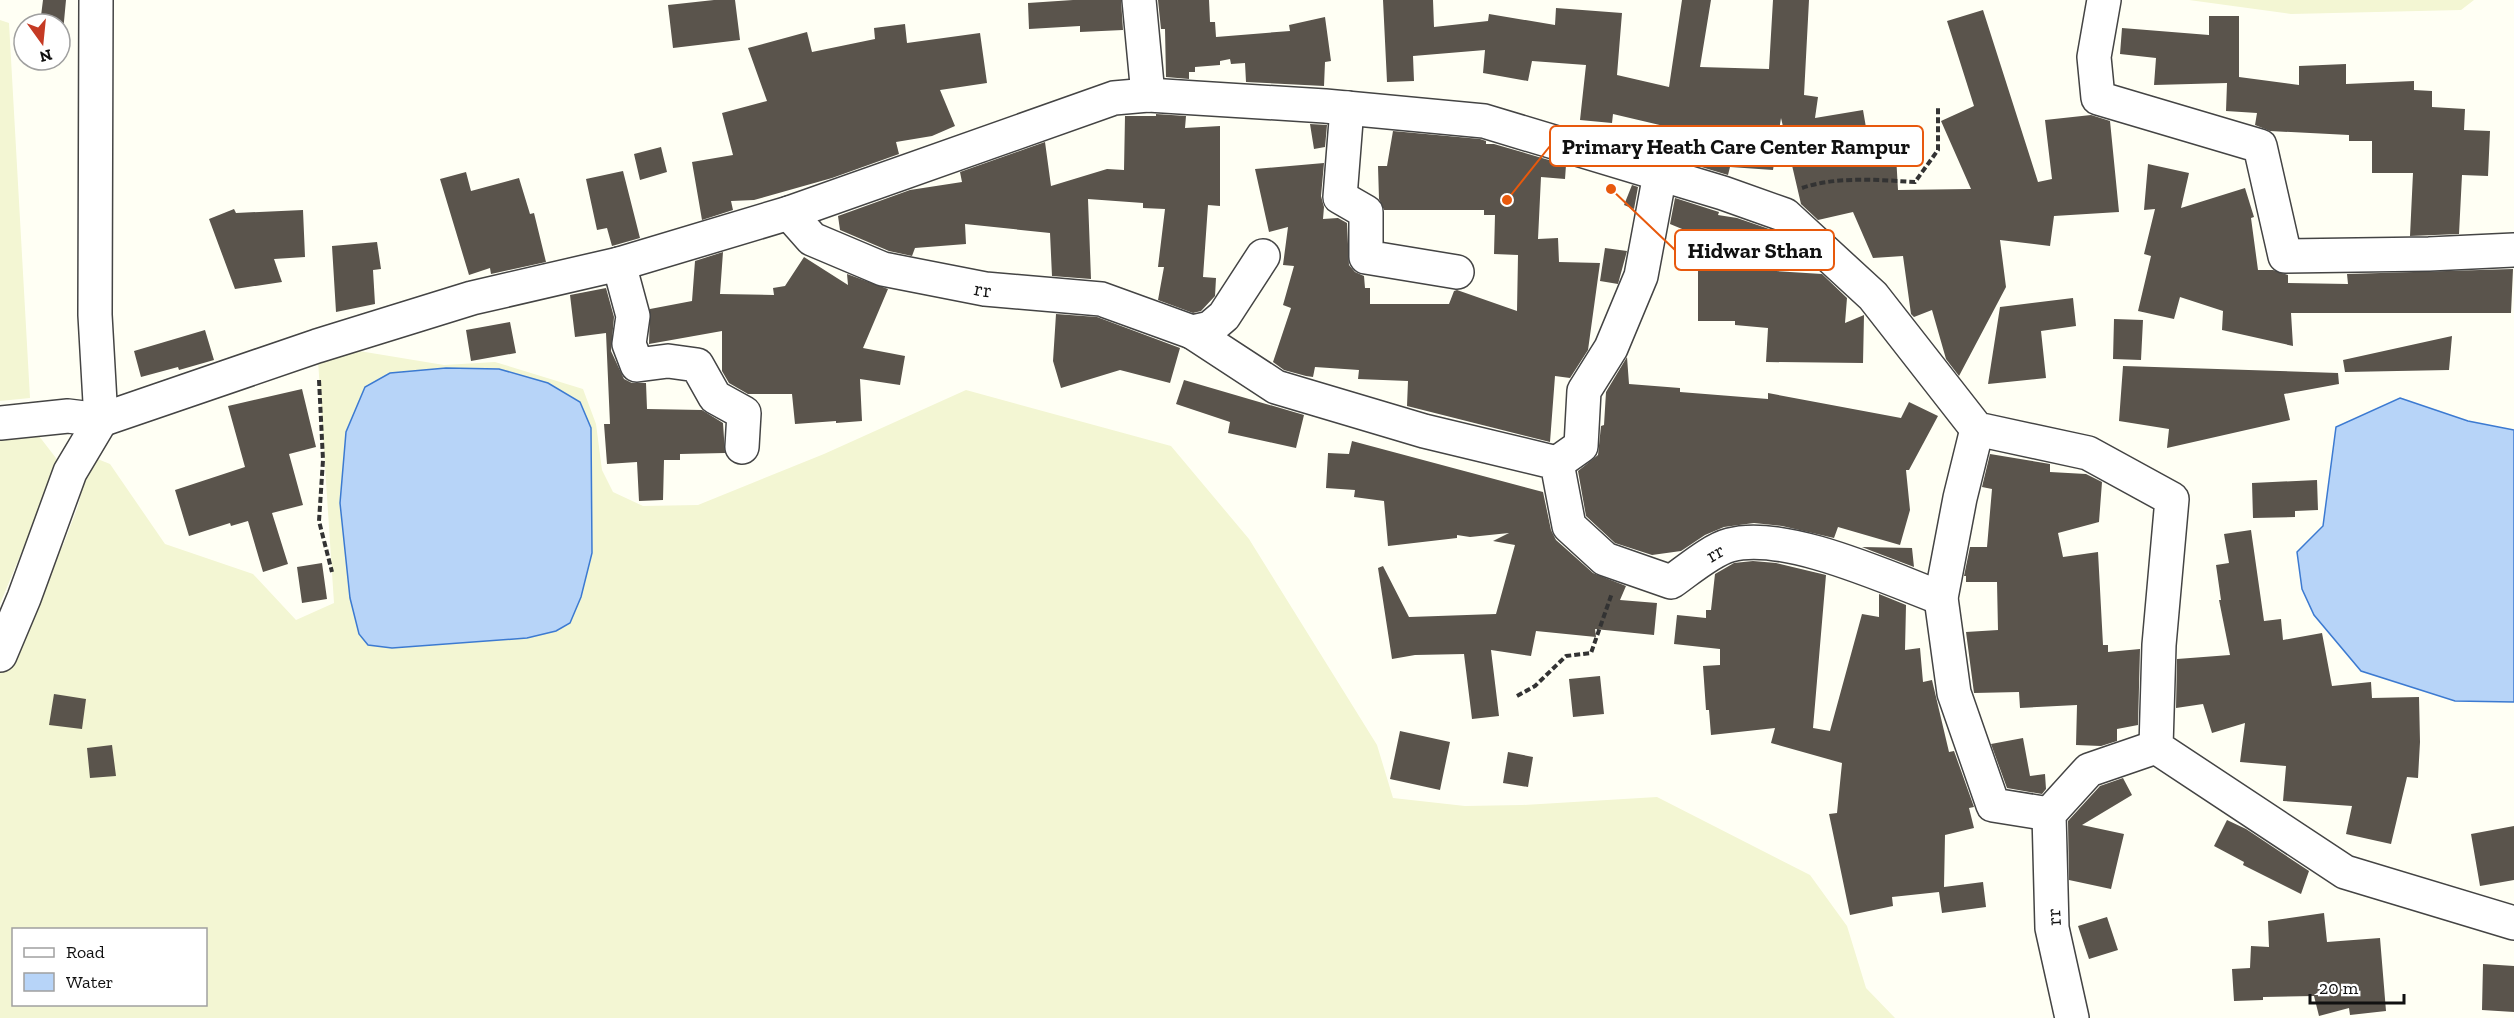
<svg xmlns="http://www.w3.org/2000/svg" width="2514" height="1018" viewBox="0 0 2514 1018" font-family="'Zilla Slab',serif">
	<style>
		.farmland { fill: #f3f6d3; fill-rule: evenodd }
		.water { fill: #b7d4f8; stroke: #3c7ad1; stroke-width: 1.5 }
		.building { fill: #5a544c }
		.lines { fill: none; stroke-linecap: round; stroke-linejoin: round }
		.minor-casing { stroke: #444; stroke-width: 36 }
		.path { stroke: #333; stroke-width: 4; stroke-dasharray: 6 3; stroke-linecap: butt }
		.minor { stroke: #fff; stroke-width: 33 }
		.labels { text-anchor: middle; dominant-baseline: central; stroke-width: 6; stroke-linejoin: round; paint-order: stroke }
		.street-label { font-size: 21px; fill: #111; stroke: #fff }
		.leader { fill: none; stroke: #e8590c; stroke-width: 2 }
		.callout-dot { fill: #e8590c; stroke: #fff; stroke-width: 2 }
		.callout { fill: #fff; stroke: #e8590c; stroke-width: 2 }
		.callout-label { font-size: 22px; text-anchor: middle; font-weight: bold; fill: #111 }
	</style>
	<rect width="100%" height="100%" fill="#fffff4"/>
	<!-- farmland -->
	<path class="farmland" d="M 2189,0 L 2474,0 L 2461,10 L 2291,14 Z
		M 0,20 L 9,23 L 30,398 L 0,401 Z
		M 353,350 L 444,365 L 495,362 L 583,389 L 596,424 L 602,470 L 613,492 L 643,506 L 698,505 L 824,454 L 966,390 L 1171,446 L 1249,539 L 1377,745 L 1393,798 L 1465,806 L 1522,805 L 1657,797 L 1810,875 L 1847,926 L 1866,988 L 1895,1018 L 0,1018 L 0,668 L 64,543 L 78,506 L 90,456 L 110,464 L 165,544 L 253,574 L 296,620 L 334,603 L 318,360 ZM 14,930 L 206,930 L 206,1004 L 14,1004 Z
		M 16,432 L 39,436 L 59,462 L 0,604 L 0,435 Z"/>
	<!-- water -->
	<path class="water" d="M 446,368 L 499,369 L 548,383 L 580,402 L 591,428 L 592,553 L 581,597 L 570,623 L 556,631 L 527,638 L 392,648 L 368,645 L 359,634 L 350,598 L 340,503 L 346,432 L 365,387 L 390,373 Z
		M 2400,398 L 2468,421 L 2514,430 L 2514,702 L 2455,701 L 2361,671 L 2314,615 L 2302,589 L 2297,552 L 2323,526 L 2336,427 Z"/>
	<!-- building -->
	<path class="building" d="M 43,0 L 66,0 L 60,64 L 37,62 L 37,60 L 60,60 L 60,24 L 40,24 Z
		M 714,0 L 735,0 L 740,40 L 673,48 L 668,5 Z
		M 1073,0 L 1121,0 L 1123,30 L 1080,32 L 1080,26 L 1029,29 L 1028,3 Z
		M 1158,0 L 1209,0 L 1210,22 L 1215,22 L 1216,37 L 1290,31 L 1289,25 L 1325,17 L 1331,61 L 1325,62 L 1324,86 L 1246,82 L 1245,63 L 1231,64 L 1230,59 L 1220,61 L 1220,65 L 1195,67 L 1195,72 L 1189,72 L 1189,79 L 1166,77 L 1165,29 L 1161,29 Z
		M 1383,0 L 1433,0 L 1434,27 L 1488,21 L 1489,14 L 1555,25 L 1556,8 L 1622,13 L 1617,75 L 1669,87 L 1682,0 L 1711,0 L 1700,67 L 1769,69 L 1773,0 L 1809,0 L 1804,95 L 1818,97 L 1815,118 L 1863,110 L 1868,139 L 1895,137 L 1898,190 L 1971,189 L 1941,121 L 1974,106 L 1947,21 L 1983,10 L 2038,182 L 2052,179 L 2045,120 L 2091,115 L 2110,121 L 2119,212 L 2054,216 L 2050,246 L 2000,240 L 2006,287 L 1959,376 L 1946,359 L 1932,310 L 1914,317 L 1911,314 L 1903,256 L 1873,258 L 1853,212 L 1818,220 L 1801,204 L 1781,118 L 1773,170 L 1730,167 L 1728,175 L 1678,160 L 1681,130 L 1613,114 L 1612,123 L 1580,120 L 1586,65 L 1532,61 L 1528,81 L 1483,73 L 1485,50 L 1413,56 L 1414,81 L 1387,82 Z
		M 2209,16 L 2239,16 L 2239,77 L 2299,85 L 2299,66 L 2346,64 L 2346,84 L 2414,81 L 2414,90 L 2432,91 L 2432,107 L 2465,109 L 2464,130 L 2490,131 L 2488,176 L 2462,175 L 2459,234 L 2410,236 L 2413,173 L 2372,173 L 2372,141 L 2349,141 L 2349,135 L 2270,131 L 2255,125 L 2257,113 L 2226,111 L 2227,83 L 2154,85 L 2156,58 L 2120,54 L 2122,28 L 2209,35 Z
		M 905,24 L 907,43 L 980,33 L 987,83 L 940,90 L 955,126 L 932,136 L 896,142 L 899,154 L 832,178 L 754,200 L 731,201 L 733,210 L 702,220 L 692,162 L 733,155 L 722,113 L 767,101 L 748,48 L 807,32 L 812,52 L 875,39 L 874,28 Z
		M 1156,114 L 1186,116 L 1185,128 L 1220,126 L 1220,206 L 1208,205 L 1203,277 L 1216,278 L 1215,296 L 1201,311 L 1193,313 L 1158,300 L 1164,267 L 1158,267 L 1165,209 L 1143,208 L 1143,203 L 1088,199 L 1091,279 L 1052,276 L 1050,233 L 965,224 L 966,244 L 915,248 L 912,256 L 889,251 L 840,230 L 838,216 L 910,190 L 962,182 L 960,172 L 1045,142 L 1051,186 L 1107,169 L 1124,170 L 1125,116 L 1156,116 Z
		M 1310,124 L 1327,125 L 1325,147 L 1314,149 Z
		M 1393,131 L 1480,139 L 1486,141 L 1486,144 L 1494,144 L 1566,165 L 1565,179 L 1541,177 L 1538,239 L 1558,238 L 1559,262 L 1600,263 L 1588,350 L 1570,378 L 1555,376 L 1550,442 L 1407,406 L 1408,381 L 1358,379 L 1359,370 L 1315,367 L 1313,377 L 1306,376 L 1284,370 L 1273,362 L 1291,308 L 1283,305 L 1294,266 L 1283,265 L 1288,227 L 1269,232 L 1255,169 L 1324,163 L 1321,196 L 1324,207 L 1323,219 L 1338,218 L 1347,223 L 1349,265 L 1355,272 L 1364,276 L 1365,288 L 1370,288 L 1370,304 L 1449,304 L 1454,291 L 1457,290 L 1517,311 L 1518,255 L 1494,254 L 1495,215 L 1484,215 L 1484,210 L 1384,210 L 1379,199 L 1378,166 L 1387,166 Z
		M 661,147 L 667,172 L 640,180 L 634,154 Z
		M 2148,164 L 2189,173 L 2181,208 L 2245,188 L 2254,217 L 2251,218 L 2258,270 L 2273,270 L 2288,275 L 2288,283 L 2348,284 L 2347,274 L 2513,269 L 2511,313 L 2291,313 L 2293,346 L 2222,330 L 2223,311 L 2180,297 L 2174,319 L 2138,311 L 2151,256 L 2144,254 L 2155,209 L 2144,210 Z
		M 623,171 L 640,238 L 612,246 L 607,228 L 597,230 L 586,179 Z
		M 466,172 L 471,191 L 519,178 L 530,214 L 534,213 L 546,262 L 491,274 L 490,268 L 469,275 L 440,179 Z
		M 1632,185 L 1638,187 L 1634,209 L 1624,205 Z
		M 1675,198 L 1719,212 L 1718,215 L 1737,218 L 1772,230 L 1716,243 L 1670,224 Z
		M 234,209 L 236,213 L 303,210 L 305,257 L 274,259 L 282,282 L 235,289 L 209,219 Z
		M 377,242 L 381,269 L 373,270 L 375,304 L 336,312 L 332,246 Z
		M 1605,248 L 1627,251 L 1618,284 L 1600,281 Z
		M 723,252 L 720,294 L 774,295 L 773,288 L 785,286 L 804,257 L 848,285 L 847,274 L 888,289 L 863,348 L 905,356 L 900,385 L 860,379 L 862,421 L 836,423 L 836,421 L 795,424 L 792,394 L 748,394 L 729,383 L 722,371 L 722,331 L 649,344 L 650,309 L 692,301 L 695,261 Z
		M 1698,266 L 1822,274 L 1847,298 L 1845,323 L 1864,315 L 1863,363 L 1766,362 L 1768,328 L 1735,325 L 1735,321 L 1698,321 Z
		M 606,288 L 614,317 L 611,351 L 624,379 L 632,383 L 646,383 L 647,409 L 702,410 L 723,423 L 725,453 L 680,454 L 680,460 L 664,460 L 663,500 L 639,501 L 637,462 L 607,464 L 604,424 L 610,424 L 606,333 L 575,337 L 570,295 Z
		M 2073,298 L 2076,326 L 2041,331 L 2046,378 L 1988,384 L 2000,307 Z
		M 1056,314 L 1097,317 L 1180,348 L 1170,383 L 1120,370 L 1061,388 L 1053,361 Z
		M 2114,319 L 2143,320 L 2141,360 L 2113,359 Z
		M 510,322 L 516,353 L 471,361 L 466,330 Z
		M 205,330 L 214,360 L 179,370 L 178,367 L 141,377 L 134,351 Z
		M 2452,336 L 2449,370 L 2345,372 L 2343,360 Z
		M 1627,357 L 1629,384 L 1680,388 L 1680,392 L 1768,399 L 1768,393 L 1901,418 L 1909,402 L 1938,416 L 1909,470 L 1906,470 L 1910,510 L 1900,545 L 1838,527 L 1834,538 L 1782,526 L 1754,523 L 1724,527 L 1705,535 L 1681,551 L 1652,555 L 1615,543 L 1586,516 L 1578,471 L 1598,455 L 1601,426 L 1604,425 L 1606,392 Z
		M 2123,366 L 2338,373 L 2339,384 L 2284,394 L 2290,420 L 2167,448 L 2169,429 L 2119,421 Z
		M 1184,380 L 1304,415 L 1296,448 L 1228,433 L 1230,422 L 1176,404 Z
		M 302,389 L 316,447 L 289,454 L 303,505 L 272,513 L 288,564 L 263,572 L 248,521 L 231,526 L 230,523 L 189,536 L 175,490 L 245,467 L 228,406 Z
		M 1352,441 L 1543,492 L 1551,530 L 1556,540 L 1593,573 L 1626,586 L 1620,600 L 1657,603 L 1654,635 L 1595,629 L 1596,637 L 1536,631 L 1531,656 L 1491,650 L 1499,716 L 1472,719 L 1464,654 L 1415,655 L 1392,659 L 1378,568 L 1383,566 L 1409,617 L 1496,614 L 1515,545 L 1493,541 L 1509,533 L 1470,537 L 1457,535 L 1457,538 L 1388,546 L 1384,501 L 1354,497 L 1355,490 L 1326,488 L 1328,453 L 1349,454 Z
		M 1990,454 L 2050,464 L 2050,472 L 2086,474 L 2102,482 L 2099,522 L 2058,533 L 2063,557 L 2098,552 L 2103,645 L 2108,645 L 2108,652 L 2140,649 L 2138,725 L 2117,729 L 2117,741 L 2101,746 L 2076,745 L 2077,705 L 2020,708 L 2019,692 L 1974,693 L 1966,632 L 1998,630 L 1997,582 L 1966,582 L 1966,576 L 1964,576 L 1970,547 L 1987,547 L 1992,489 L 1982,487 Z
		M 2317,480 L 2318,510 L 2295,511 L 2295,517 L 2253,518 L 2252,483 Z
		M 2251,530 L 2264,621 L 2281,619 L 2283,640 L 2322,633 L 2332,686 L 2371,682 L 2372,698 L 2419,697 L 2420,742 L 2418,778 L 2407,777 L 2391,844 L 2346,834 L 2352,806 L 2283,801 L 2286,766 L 2240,762 L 2245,723 L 2212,733 L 2203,704 L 2176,708 L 2177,659 L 2230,655 L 2219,600 L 2221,600 L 2216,565 L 2229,563 L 2224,534 Z
		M 1862,547 L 1912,548 L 1914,567 L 1872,551 Z
		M 1753,561 L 1776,563 L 1826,575 L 1813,728 L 1830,731 L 1862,614 L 1879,617 L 1879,594 L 1906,605 L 1905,650 L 1920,648 L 1923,682 L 1932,680 L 1949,752 L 1954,751 L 1974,807 L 1969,808 L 1974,828 L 1945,835 L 1944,887 L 1983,882 L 1986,907 L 1942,913 L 1939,892 L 1892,897 L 1893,906 L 1850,915 L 1829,814 L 1837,813 L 1842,763 L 1771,743 L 1775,728 L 1711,735 L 1709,710 L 1706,710 L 1703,666 L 1720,665 L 1720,649 L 1674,644 L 1677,615 L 1706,618 L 1706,610 L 1711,610 L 1715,574 L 1734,563 Z
		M 322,563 L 327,599 L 302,603 L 297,567 Z
		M 1600,676 L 1604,714 L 1573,717 L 1569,679 Z
		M 54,694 L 86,699 L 82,729 L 49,725 Z
		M 1400,731 L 1450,742 L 1440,790 L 1390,779 Z
		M 2023,738 L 2030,776 L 2045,774 L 2046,789 L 2042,794 L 2007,788 L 1991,744 Z
		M 112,745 L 116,776 L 90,778 L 87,748 Z
		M 1508,752 L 1533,757 L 1528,787 L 1503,783 Z
		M 2123,778 L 2132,795 L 2082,825 L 2124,834 L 2111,889 L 2069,880 L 2068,821 L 2100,786 Z
		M 2227,820 L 2246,829 L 2309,871 L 2301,894 L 2243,865 L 2244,862 L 2214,846 Z
		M 2514,826 L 2514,880 L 2480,886 L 2471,834 Z
		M 2324,913 L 2327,942 L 2380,938 L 2386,1011 L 2350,1015 L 2349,1008 L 2319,1016 L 2314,996 L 2263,997 L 2263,1000 L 2234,1001 L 2232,969 L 2250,968 L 2251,946 L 2269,947 L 2268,921 Z
		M 2107,917 L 2118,950 L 2089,959 L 2078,926 Z
		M 2483,964 L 2514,966 L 2514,1012 L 2482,1010 Z"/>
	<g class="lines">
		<!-- minor casing -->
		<g class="minor-casing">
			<g id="minor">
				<path d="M 1139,0 L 1148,95"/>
				<path d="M 2104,0 L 2094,57 L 2098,98 L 2260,146 L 2285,256 L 2429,254 L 2514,250"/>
				<path d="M 1347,108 L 1340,197 L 1366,212 L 1366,257 L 1457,272"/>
				<path id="s1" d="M 789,213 L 812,239 L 883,269 L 985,289 L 1101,299 L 1192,332"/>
				<path id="s2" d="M 1263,256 L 1224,316 L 1210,328 L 1192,332 L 1276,387 L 1424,431 L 1557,463 L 1569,526 L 1605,559 L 1671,582 C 1687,571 1711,550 1730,545 C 1784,530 1888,578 1941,598"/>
				<path d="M 619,264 L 633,316 L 629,344 L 637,365 L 668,361 L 697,365 L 715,397 L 744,413 L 742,447"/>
				<path d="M 0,423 L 68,416 L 101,420 L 317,346 L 472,298 L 619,264 L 789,213 L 1114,98 L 1148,95 L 1325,106 L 1484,121 L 1723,193 L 1785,215 L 1873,296 L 1977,429 L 2088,453 L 2172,499 L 2159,645 L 2156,747 L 2345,872 L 2514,923"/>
				<path d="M 1977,429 L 1960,498 L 1941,598 L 1954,693 L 1993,805 L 2049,814"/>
				<path d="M 1557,463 L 1581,446 L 1584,391 L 1611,348 L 1641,276 L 1660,174"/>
				<path d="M 0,655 L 24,598 L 70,472 L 101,420 L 95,315 L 96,0"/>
				<path d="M 2072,1018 L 2052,928 L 2049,814 L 2089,770 L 2156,747"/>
			</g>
		</g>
		<!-- path -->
		<path class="path" d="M 1802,188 C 1837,176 1879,180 1915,182 L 1938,150 L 1938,106
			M 319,380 L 323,460 L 319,521 L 332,572
			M 1517,696 L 1535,686 L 1566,656 L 1591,653 L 1612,593"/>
		<!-- minor -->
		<use href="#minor" class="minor"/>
	</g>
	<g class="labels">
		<!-- street labels -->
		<g class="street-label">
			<text stroke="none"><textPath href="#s1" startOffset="214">rr</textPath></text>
			<text stroke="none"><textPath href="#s2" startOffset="736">rr</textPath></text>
			<text transform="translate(2053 917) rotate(-94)">rr</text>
		</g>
	</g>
	<!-- callouts -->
	<path class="leader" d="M1507 200L1550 146M1611 189L1675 250"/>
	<g class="callout-dot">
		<circle cx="1507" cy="200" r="6"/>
		<circle cx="1611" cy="189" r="6"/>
	</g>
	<g class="callout">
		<rect x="1550" y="126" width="373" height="40" rx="6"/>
		<rect x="1675" y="230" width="159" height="40" rx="6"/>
	</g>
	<g class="callout-label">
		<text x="1736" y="154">Primary Heath Care Center Rampur</text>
		<text x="1755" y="258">Hidwar Sthan</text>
	</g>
	<!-- legend -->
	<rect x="12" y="928" width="195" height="78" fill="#ffffff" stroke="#a0a0a0" stroke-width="1.5"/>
	<rect x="24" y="948" width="30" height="9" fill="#ffffff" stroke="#a0a0a0" stroke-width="1.5"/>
	<text x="66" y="958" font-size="18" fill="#111111">Road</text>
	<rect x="24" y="973" width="30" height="18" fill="#b7d4f8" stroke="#a0a0a0" stroke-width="1.5"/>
	<text x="66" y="988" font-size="18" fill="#111111">Water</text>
	<!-- north arrow -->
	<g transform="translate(42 42) rotate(165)"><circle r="28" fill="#ffffff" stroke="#a0a0a0" stroke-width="1.5"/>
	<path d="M0-4.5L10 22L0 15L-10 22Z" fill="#c53a24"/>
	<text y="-9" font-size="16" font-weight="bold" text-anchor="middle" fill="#111111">N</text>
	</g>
	<!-- scale -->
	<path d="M2310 994v9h94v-9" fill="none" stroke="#111111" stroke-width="3"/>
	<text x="2319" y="994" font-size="18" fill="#111111" stroke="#ffffff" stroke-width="4.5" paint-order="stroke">20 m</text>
</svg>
